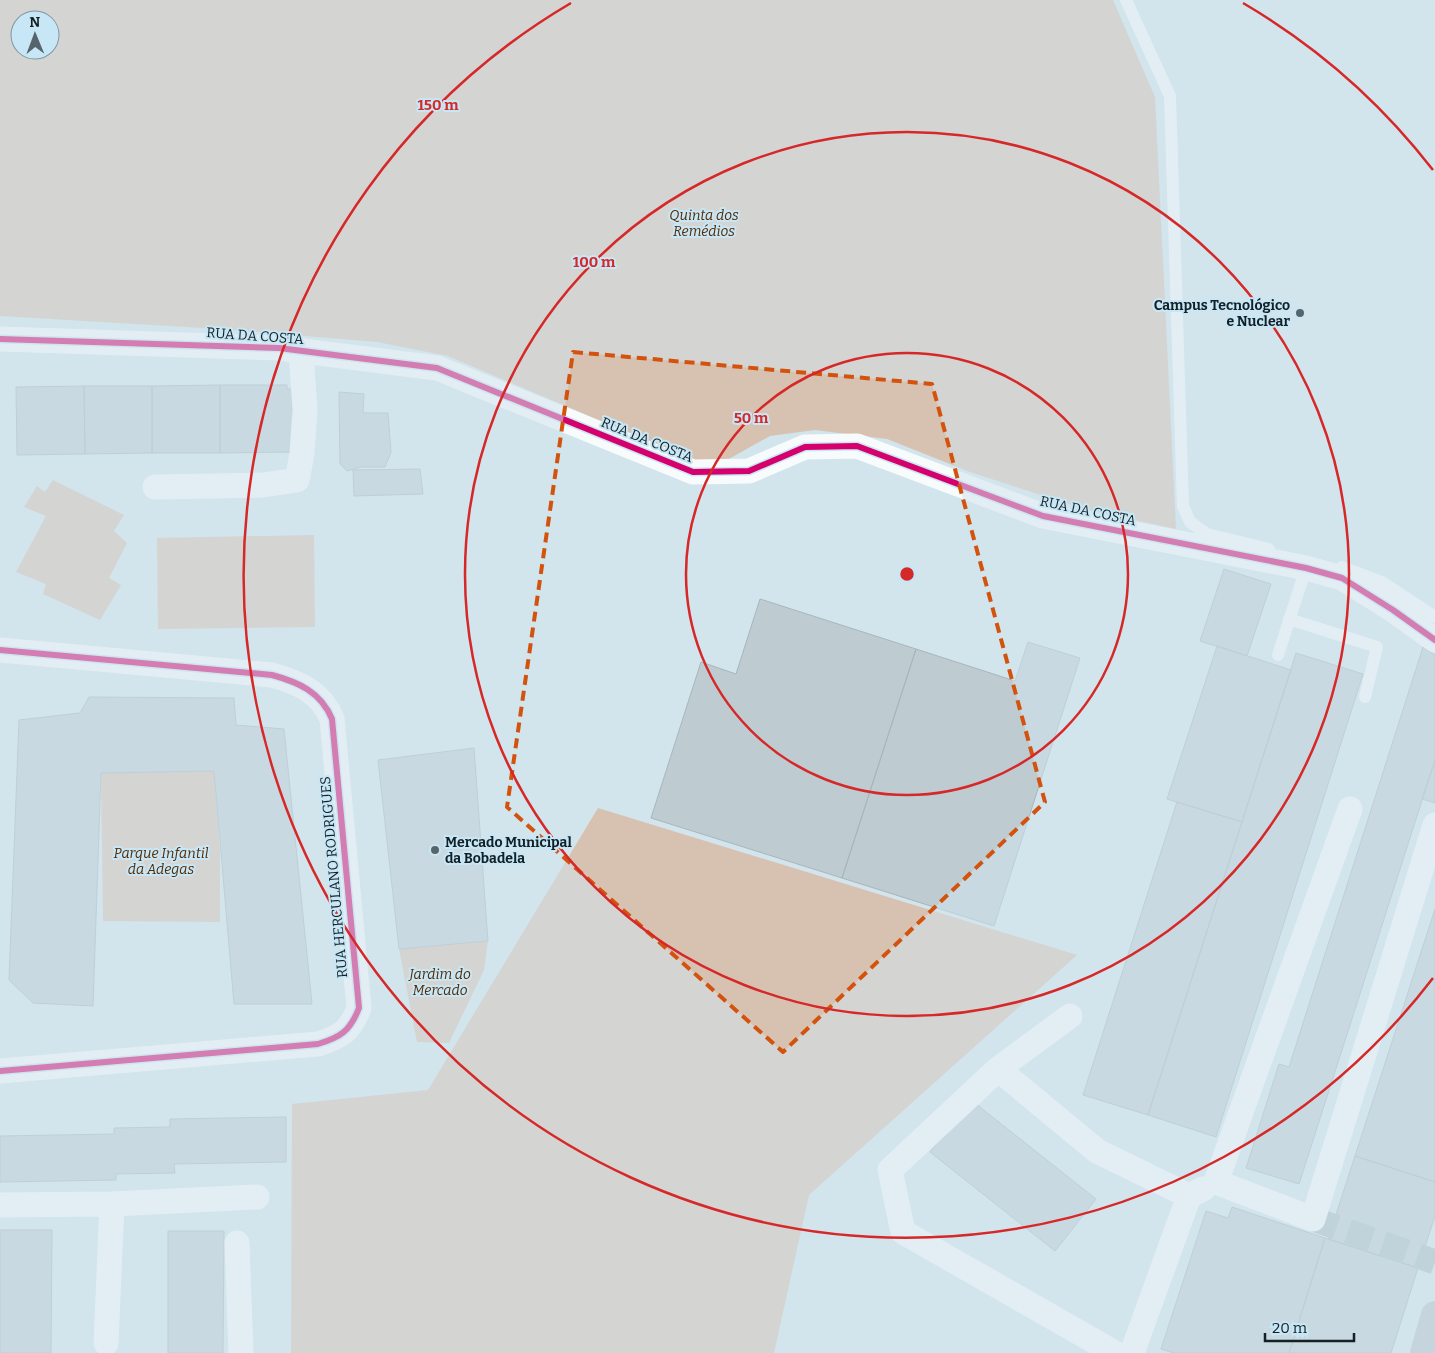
<svg xmlns="http://www.w3.org/2000/svg" width="1435" height="1353" viewBox="0 0 1435 1353" font-family="Bitter,serif">
	<style>
		.green { fill: #d7c2b2; fill-rule: evenodd }
		.building { fill: #beccd2; stroke: #a8b6bc }
		.lines { fill: none; stroke-linecap: round; stroke-linejoin: round }
		.street-tunnel { stroke: #acbdc4; stroke-width: 25; stroke-dasharray: 25 12; stroke-linecap: butt }
		.lane { stroke: #f8fbfc; stroke-width: 12 }
		.street { stroke: #f8fbfc; stroke-width: 25 }
		.primary { stroke: #b8c4c9; stroke-width: 28 }
		.cycleway-casing { stroke: #c8e7f6; stroke-width: 9 }
		.cycleway { stroke: #d6006c; stroke-width: 6 }
		.marked { fill: none; stroke: #d3530e; stroke-width: 4; stroke-dasharray: 10 6; stroke-linejoin: round }
		.ring { fill: none; stroke: #d62828; stroke-width: 2.5 }
		.poi-dot { fill: #56656b; stroke: #c8e7f6; stroke-width: 2 }
		.labels { text-anchor: middle; dominant-baseline: central; stroke-width: 4; stroke-linejoin: round; paint-order: stroke }
		.park-label { font-size: 14px; font-style: italic; fill: #552a02; stroke: #c8e7f6 }
		.poi-label { font-size: 14px; font-weight: bold; fill: #142025; stroke: #c8e7f6; text-anchor: end }
		.street-label { font-size: 14px; fill: #142025; stroke: #c8e7f6 }
		.centre { fill: #d62828; stroke: #c8e7f6; stroke-width: 2.5 }
		.ring-label { font-size: 15px; text-anchor: middle; font-weight: bold; fill: #d62828; stroke: #c8e7f6; stroke-width: 4; stroke-linejoin: round; paint-order: stroke }
	</style>
	<rect width="100%" height="100%" fill="#d2e4ec"/>
	<!-- green -->
	<path class="green" d="M 0,0 L 1113,0 L 1155,97 L 1176,529 L 1084,509 L 970,472 L 887,439 L 815,430 L 770,436 L 727,460 L 692,460 L 448,356 L 377,342 L 220,329 L 0,316 ZM 20,20 L 50,20 L 50,50 L 20,50 Z
		M 53,480 L 124,515 L 114,531 L 127,543 L 109,578 L 121,585 L 100,620 L 43,594 L 46,584 L 16,572 L 46,516 L 24,507 L 37,486 L 45,492 Z
		M 314,535 L 315,627 L 158,629 L 157,538 Z
		M 214,771 L 220,853 L 220,922 L 103,921 L 101,773 Z
		M 598,808 L 1077,955 L 809,1195 L 774,1353 L 291,1353 L 292,1104 L 428,1090 Z
		M 488,941 L 484,970 L 449,1043 L 417,1042 L 399,949 Z"/>
	<!-- building -->
	<path class="building" d="M 220,385 L 287,385 L 287,389 L 292,389 L 293,452 L 220,453 Z
		M 220,385 L 220,453 L 152,453 L 152,386 Z
		M 84,386 L 85,454 L 17,455 L 16,387 Z
		M 84,386 L 152,386 L 152,453 L 85,454 Z
		M 339,392 L 364,394 L 363,413 L 388,413 L 391,452 L 385,467 L 362,467 L 347,471 L 340,464 Z
		M 420,469 L 423,494 L 354,496 L 353,470 Z
		M 1224,569 L 1271,584 L 1247,656 L 1200,641 Z
		M 760,599 L 916,649 L 842,878 L 651,818 L 701,662 L 736,674 Z
		M 1028,642 L 1080,658 L 994,926 L 842,878 L 916,649 L 1015,681 Z
		M 1217,646 L 1291,670 L 1242,822 L 1167,799 Z
		M 1423,647 L 1435,655 L 1435,760 L 1299,1184 L 1246,1168 L 1279,1064 L 1289,1067 Z
		M 1296,653 L 1363,674 L 1216,1137 L 1148,1115 Z
		M 89,697 L 234,698 L 236,725 L 284,729 L 312,1004 L 234,1004 L 214,771 L 101,773 L 93,1006 L 33,1003 L 9,980 L 19,720 L 80,713 Z
		M 474,748 L 488,941 L 399,949 L 378,760 Z
		M 1435,760 L 1435,803 L 1422,799 Z
		M 1177,802 L 1242,822 L 1148,1115 L 1083,1095 Z
		M 1435,909 L 1435,1182 L 1355,1156 Z
		M 971,1100 L 1096,1199 L 1055,1251 L 930,1152 Z
		M 286,1117 L 286,1162 L 174,1164 L 175,1173 L 116,1174 L 116,1180 L 0,1182 L 0,1136 L 114,1134 L 114,1128 L 170,1127 L 170,1119 Z
		M 1355,1156 L 1435,1182 L 1435,1216 L 1418,1268 L 1328,1239 Z
		M 1232,1207 L 1325,1238 L 1289,1353 L 1174,1353 L 1161,1349 L 1206,1211 L 1228,1218 Z
		M 0,1230 L 52,1230 L 51,1353 L 0,1353 Z
		M 168,1231 L 224,1231 L 223,1353 L 168,1353 Z
		M 1325,1238 L 1418,1268 L 1391,1353 L 1289,1353 Z"/>
	<g class="lines">
		<!-- street-tunnel -->
		<path class="street-tunnel" d="M 1313,1219 L 1435,1262"/>
		<!-- lane -->
		<path class="lane" d="M 1126,0 L 1170,96 L 1183,506 L 1190,522 L 1207,534 L 1269,549
			M 1342,567 L 1382,582 L 1435,617
			M 1289,619 L 1377,647 L 1365,697
			M 1278,655 L 1306,568"/>
		<!-- street -->
		<path class="street" d="M 0,339 L 279,348 L 437,368 L 693,472 L 749,471 L 805,447 L 857,446 L 1043,516 L 1306,568 L 1342,578 L 1393,610 L 1435,640
			M 155,487 L 263,485 L 297,480 L 302,454 L 305,410 L 301,351
			M 0,650 L 272,675 C 298,682 321,692 332,719 L 359,1008 C 350,1031 341,1037 318,1044 L 0,1071
			M 1350,809 L 1216,1182 L 1313,1219 L 1435,825
			M 1070,1016 L 998,1069 L 890,1170 L 903,1232 L 1115,1353
			M 998,1069 L 1097,1151 L 1189,1196
			M 0,1205 L 112,1204 L 257,1197
			M 237,1243 L 241,1353
			M 106,1343 L 112,1204
			M 1132,1353 L 1189,1196 L 1203,1189"/>
		<!-- primary -->
		<path class="primary" d="M 1424,1353 L 1435,1315"/>
		<!-- cycleway casing -->
		<g class="cycleway-casing">
			<path id="cycleway" d="M 0,339 L 279,348 L 437,368 L 693,472 L 749,471 L 805,447 L 857,446 L 1043,516 L 1306,568 L 1342,578 L 1393,610 L 1435,640
				M 0,650 L 272,675 C 298,682 321,692 332,719 L 359,1008 C 350,1031 341,1037 318,1044 L 0,1071"/>
		</g>
		<!-- cycleway -->
		<use href="#cycleway" class="cycleway"/>
	</g>
	<!-- marked area -->
	<path d="M0 0H1435V1353H0ZM 573,352 L 932,384 L 1045,802 L 783,1052 L 507,807 Z" fill="#d2e4ec" fill-opacity=".55" fill-rule="evenodd"/>
	<path class="marked" d="M 573,352 L 932,384 L 1045,802 L 783,1052 L 507,807 Z"/>
	<!-- distance rings -->
	<g class="ring">
		<circle cx="907" cy="574" r="221"/>
		<circle cx="907" cy="574" r="442"/>
		<path d="M1433 978A663 663 0 1 1 571 3M1243 3A663 663 0 0 1 1433 170"/>
	</g>
	<!-- markers -->
	<g class="poi-dot">
		<circle cx="1300" cy="313" r="5"/>
		<circle cx="435" cy="850" r="5"/>
	</g>
	<g class="labels">
		<!-- park labels -->
		<g class="park-label">
			<text x="704" y="215">Quinta dos<tspan x="704" dy="16">Remédios</tspan></text>
			<text x="161" y="853">Parque Infantil<tspan x="161" dy="16">da Adegas</tspan></text>
			<text x="440" y="974">Jardim do<tspan x="440" dy="16">Mercado</tspan></text>
		</g>
		<!-- poi labels -->
		<g class="poi-label">
			<text x="1290" y="305">Campus Tecnológico<tspan x="1290" dy="16">e Nuclear</tspan></text>
			<text x="445" y="842" text-anchor="start">Mercado Municipal<tspan x="445" dy="16">da Bobadela</tspan></text>
		</g>
		<!-- street labels -->
		<g class="street-label">
			<text transform="translate(255 336) rotate(4)">RUA DA COSTA</text>
			<text transform="translate(647 440) rotate(22)">RUA DA COSTA</text>
			<text transform="translate(1088 511) rotate(12)">RUA DA COSTA</text>
			<text transform="translate(334 877) rotate(-95)">RUA HERCULANO RODRIGUES</text>
		</g>
	</g>
	<circle cx="907" cy="574" r="8" class="centre"/>
	<g class="ring-label">
		<text x="438" y="110">150 m</text>
		<text x="594" y="267">100 m</text>
		<text x="751" y="423">50 m</text>
	</g>
	<!-- north arrow -->
	<g transform="translate(35 35) rotate(359)"><circle r="24" fill="#c8e7f6" stroke="#8097a2"/>
	<path d="M0-4L9 19L0 12L-9 19Z" fill="#56656b"/>
	<text y="-8" font-size="14" font-weight="bold" text-anchor="middle" fill="#142025">N</text>
	</g>
	<!-- scale -->
	<path d="M1265 1333v8h89v-8" fill="none" stroke="#142025" stroke-width="2.5"/>
	<text x="1272" y="1333" font-size="15" fill="#142025" stroke="#c8e7f6" stroke-width="4" paint-order="stroke">20 m</text>
</svg>
